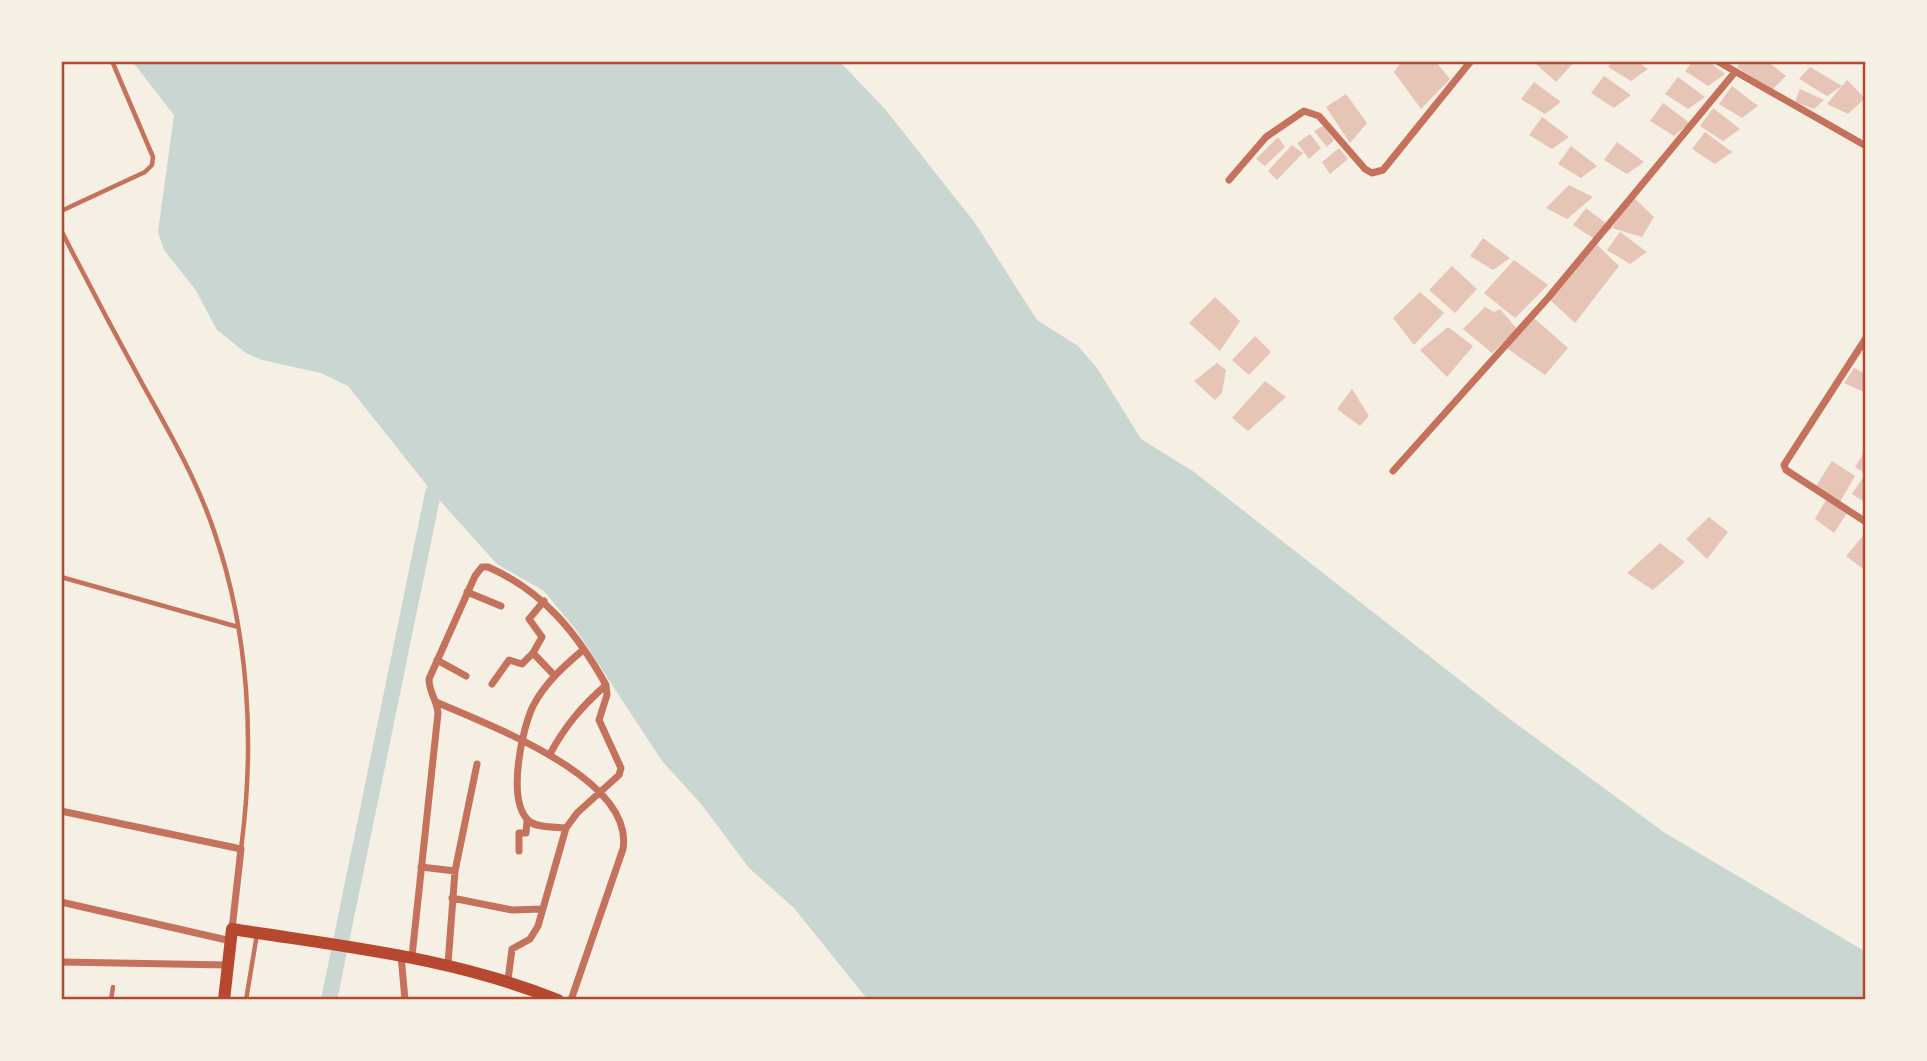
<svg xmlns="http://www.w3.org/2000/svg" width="1927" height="1061" viewBox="0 0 1927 1061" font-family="Mulish,sans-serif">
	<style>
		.water { fill: #c9d6d2 }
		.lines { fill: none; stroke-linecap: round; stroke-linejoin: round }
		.canal { stroke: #c9d6d2; stroke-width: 16 }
		.building { fill: #e6c5b7 }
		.service { stroke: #c5725c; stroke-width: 4.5 }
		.minor { stroke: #c5725c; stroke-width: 7 }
		.secondary { stroke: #b5482f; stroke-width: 12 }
		.neatline { fill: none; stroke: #b5482f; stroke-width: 2.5 }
	</style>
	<rect width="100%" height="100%" fill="#f6efe4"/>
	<!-- water -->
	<path class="water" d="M 132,61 L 839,61 L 885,109 L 975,223 L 1037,320 L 1078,346 L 1097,368 L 1141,439 L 1194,472 L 1507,717 L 1665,833 L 1866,952 L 1866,1000 L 868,1000 L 794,908 L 749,868 L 702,805 L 662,761 L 577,631 L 544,591 L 497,564 L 433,493 L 348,386 L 321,373 L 262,360 L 246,353 L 217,330 L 195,289 L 164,250 L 158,232 L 174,115 Z"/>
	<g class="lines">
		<!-- canal -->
		<path class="canal" d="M 329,1000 L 433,493"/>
	</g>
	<!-- building -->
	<path class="building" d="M 1402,61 L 1435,61 L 1450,79 L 1421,109 L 1394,72 Z
		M 1538,61 L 1575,61 L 1556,82 L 1536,64 Z
		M 1612,61 L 1637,61 L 1648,69 L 1631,81 L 1608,67 Z
		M 1693,61 L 1708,61 L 1725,74 L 1708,86 L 1685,71 Z
		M 1742,61 L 1767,61 L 1786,76 L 1772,90 L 1737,67 Z
		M 1810,67 L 1842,86 L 1847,80 L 1865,98 L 1848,114 L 1827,104 L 1842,86 L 1827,96 L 1799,79 Z
		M 1604,76 L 1631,95 L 1614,108 L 1591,93 Z
		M 1678,77 L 1705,97 L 1688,109 L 1665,94 Z
		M 1534,82 L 1561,102 L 1545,114 L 1521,99 Z
		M 1732,86 L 1758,106 L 1742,118 L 1719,104 Z
		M 1800,89 L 1824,100 L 1814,109 L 1795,102 Z
		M 1346,94 L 1367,123 L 1350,143 L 1326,107 Z
		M 1663,103 L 1690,123 L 1674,136 L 1650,121 Z
		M 1713,108 L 1740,129 L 1723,141 L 1700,126 Z
		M 1542,117 L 1569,137 L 1552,149 L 1529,135 Z
		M 1323,126 L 1334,140 L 1327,147 L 1314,131 Z
		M 1705,132 L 1732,152 L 1715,164 L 1692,149 Z
		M 1310,134 L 1321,148 L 1309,159 L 1297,143 Z
		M 1278,137 L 1285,147 L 1265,166 L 1256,159 Z
		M 1617,142 L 1644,162 L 1627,174 L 1604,160 Z
		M 1292,145 L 1303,153 L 1277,180 L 1268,171 Z
		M 1571,146 L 1597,166 L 1581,178 L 1558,164 Z
		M 1339,148 L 1348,159 L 1330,174 L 1322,162 Z
		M 1569,185 L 1593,197 L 1567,219 L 1546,208 Z
		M 1633,197 L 1654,217 L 1642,237 L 1612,228 Z
		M 1586,208 L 1612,228 L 1596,240 L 1573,225 Z
		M 1620,232 L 1647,252 L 1630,264 L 1607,250 Z
		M 1483,238 L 1510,258 L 1493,270 L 1470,256 Z
		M 1592,240 L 1619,266 L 1575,323 L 1548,298 Z
		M 1514,260 L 1548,285 L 1515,318 L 1484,293 Z
		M 1452,266 L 1477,289 L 1455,313 L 1429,290 Z
		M 1420,292 L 1444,313 L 1414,345 L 1393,318 Z
		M 1215,297 L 1240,321 L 1220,351 L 1189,323 Z
		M 1485,307 L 1494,312 L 1500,309 L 1517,329 L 1492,353 L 1463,329 Z
		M 1534,318 L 1568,348 L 1545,375 L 1505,347 Z
		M 1448,327 L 1473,346 L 1447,377 L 1420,350 Z
		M 1255,336 L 1271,352 L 1249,375 L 1232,360 Z
		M 1217,363 L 1226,370 L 1222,393 L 1215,400 L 1194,381 Z
		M 1854,368 L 1866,374 L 1866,393 L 1844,383 Z
		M 1265,381 L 1286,397 L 1248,431 L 1232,418 Z
		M 1352,389 L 1369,416 L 1360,426 L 1337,409 Z
		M 1866,449 L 1866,474 L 1855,467 Z
		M 1832,461 L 1855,476 L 1840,502 L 1816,486 Z
		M 1864,476 L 1866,477 L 1866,503 L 1852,494 Z
		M 1826,500 L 1847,513 L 1834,533 L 1815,519 Z
		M 1709,517 L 1728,532 L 1707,559 L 1686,539 Z
		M 1866,532 L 1866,571 L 1846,556 Z
		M 1660,543 L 1685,562 L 1653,590 L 1627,573 Z"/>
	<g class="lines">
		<!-- service -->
		<path class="service" d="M 61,211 L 145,172 L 152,165 L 153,157 L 112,61
			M 61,230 C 88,283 115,334 143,385 C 170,433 198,482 215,534 C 249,634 255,744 241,849
			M 61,577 L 238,627
			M 111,1000 L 113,987
			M 246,1000 L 257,934"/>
		<!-- minor -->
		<path class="minor" d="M 1717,61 L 1866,146
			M 1229,180 L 1266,137 L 1304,111 L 1319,116 L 1365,169 L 1372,173 L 1383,170 L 1471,61
			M 1866,338 L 1784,465 L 1786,470 L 1866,522
			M 1393,471 L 1548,298 L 1735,72
			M 467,592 L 501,606
			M 544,601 L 529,619 L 542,637 L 533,653 L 554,675
			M 437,660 L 466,676
			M 492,684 L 509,660 L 522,664 L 533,653
			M 436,702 C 488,725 635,778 623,849 L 571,1000
			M 550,754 C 565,726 582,706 606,685
			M 61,811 L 241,849 L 232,929
			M 566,828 C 555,827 537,828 529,821 C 506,801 522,729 533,706 C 545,683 564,666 583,650
			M 519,851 L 519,833 L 526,833 L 527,820
			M 421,867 L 455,871
			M 452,898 L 512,910 L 542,909
			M 61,902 L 231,941
			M 401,955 L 405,1000
			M 412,956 L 438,713 C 437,700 429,693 429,679 L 475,576 L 482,567 L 488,567 C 543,591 577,633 606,685 L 607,695 L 599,720 L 621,768 L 619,775 L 577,813 L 566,828 L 538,926 L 530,939 L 512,949 L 508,980
			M 61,962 L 228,965
			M 448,964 L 455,871 L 477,764"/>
		<!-- secondary -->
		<path class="secondary" d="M 224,1000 L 232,929 C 345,947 451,957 558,1000"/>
	</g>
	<!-- border -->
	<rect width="1927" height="1061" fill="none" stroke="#f6efe4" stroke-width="126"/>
	<rect x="63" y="63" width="1801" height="935" class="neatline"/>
</svg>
